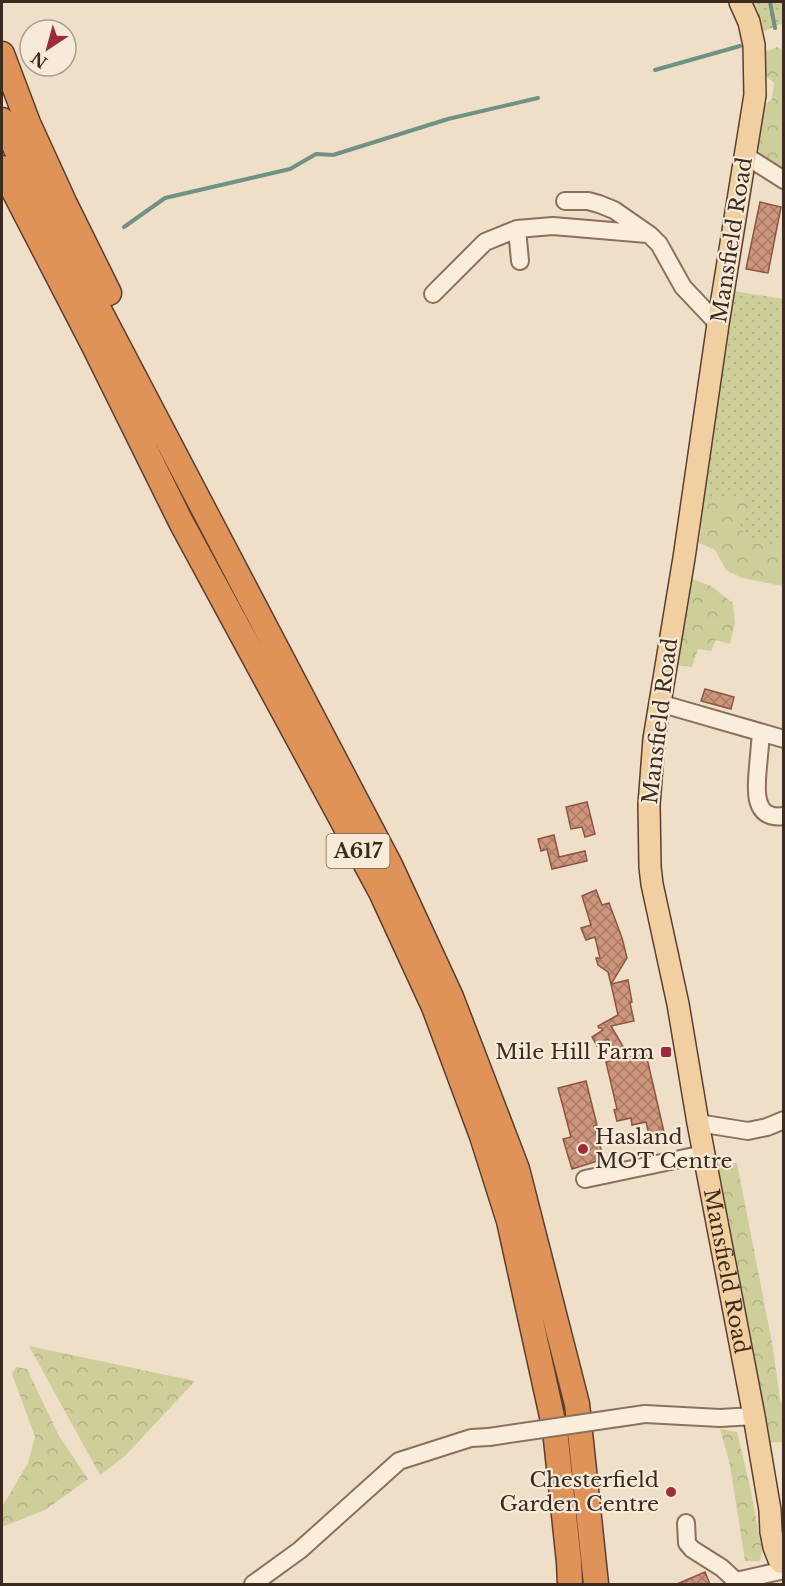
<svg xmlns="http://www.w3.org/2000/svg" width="785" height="1586" viewBox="0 0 785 1586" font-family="'Libre Baskerville',serif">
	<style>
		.green { fill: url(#green-dots) }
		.forest { fill: url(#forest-crowns) }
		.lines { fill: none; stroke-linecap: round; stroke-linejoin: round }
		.stream { stroke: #6f9285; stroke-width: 4 }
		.building { fill: url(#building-cross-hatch); stroke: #8c5641; stroke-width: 1.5 }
		.minor-casing { stroke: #8c705c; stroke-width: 20 }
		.major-casing { stroke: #5a3f30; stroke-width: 24 }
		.highway-casing { stroke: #5a3f30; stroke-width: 27 }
		.minor { stroke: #faeddc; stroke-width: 16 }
		.major { stroke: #f2cfa0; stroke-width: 21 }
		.highway { stroke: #df9359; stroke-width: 24 }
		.minor-bridge-casing { stroke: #8c705c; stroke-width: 20; stroke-linecap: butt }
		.minor-bridge { stroke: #faeddc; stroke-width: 16 }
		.poi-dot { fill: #9d2b3a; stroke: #f7ead8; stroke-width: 2 }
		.labels { text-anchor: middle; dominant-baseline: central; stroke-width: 4.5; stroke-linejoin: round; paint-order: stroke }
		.shield { fill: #f7ead8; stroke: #746457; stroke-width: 1.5 }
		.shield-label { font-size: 20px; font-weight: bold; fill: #3c2a20 }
		.street-label { font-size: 21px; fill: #3c2a20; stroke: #f7ead8 }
		.poi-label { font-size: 21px; fill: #3c2a20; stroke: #f7ead8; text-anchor: end }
	</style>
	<defs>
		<pattern id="green-dots" width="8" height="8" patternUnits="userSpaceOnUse" patternTransform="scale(1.5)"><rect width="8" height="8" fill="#cece9b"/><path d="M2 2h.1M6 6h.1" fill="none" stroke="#b2b185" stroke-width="1.8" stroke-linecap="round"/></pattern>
		<pattern id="forest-crowns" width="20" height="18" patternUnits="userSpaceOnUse" patternTransform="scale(1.5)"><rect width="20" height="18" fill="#cece9b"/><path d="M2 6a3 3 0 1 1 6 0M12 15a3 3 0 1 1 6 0" fill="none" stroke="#b2b185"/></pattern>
		<pattern id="building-cross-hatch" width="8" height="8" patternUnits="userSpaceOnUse" patternTransform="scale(1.5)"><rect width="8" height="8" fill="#ce957d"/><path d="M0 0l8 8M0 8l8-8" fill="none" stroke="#a87a66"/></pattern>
	</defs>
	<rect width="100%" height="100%" fill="#f0dfc8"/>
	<!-- green -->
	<path class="green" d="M 747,2 L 783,2 L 783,23 L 759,33 Z
		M 734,291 L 783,299 L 783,559 L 701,530 L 724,343 Z"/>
	<!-- forest -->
	<path class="forest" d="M 777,47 L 783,50 L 783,174 L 760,160 L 758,138 L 764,106 L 772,99 L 774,83 L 763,73 L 760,54 Z
		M 745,493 L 750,505 L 739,520 L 744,535 L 756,541 L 783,546 L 783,586 L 742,578 L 726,570 L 715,550 L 699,543 L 704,500 L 725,500 Z
		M 687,577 L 711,586 L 733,603 L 735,623 L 730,644 L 716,640 L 711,651 L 698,649 L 692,667 L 677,665 Z
		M 737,1163 L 773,1348 L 780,1400 L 783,1407 L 783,1442 L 761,1443 L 715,1164 Z
		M 29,1346 L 195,1381 L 125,1456 L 100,1475 Z
		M 16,1367 L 27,1369 L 59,1436 L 88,1479 L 45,1510 L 2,1527 L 2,1506 L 8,1497 L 28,1463 L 35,1437 L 12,1374 Z
		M 720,1429 L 737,1432 L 749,1482 L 762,1550 L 760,1561 L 745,1561 L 730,1465 Z"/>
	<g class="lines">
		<!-- stream -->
		<path class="stream" d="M 770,2 L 775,28
			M 655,70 L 740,46
			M 124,227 L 165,198 L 290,169 L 316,154 L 333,155 L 448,119 L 538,98"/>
	</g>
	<!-- building -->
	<path class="building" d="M 760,202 L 781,207 L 768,273 L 746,269 Z
		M 705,689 L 734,697 L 731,709 L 701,701 Z
		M 587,802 L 595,834 L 585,837 L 582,827 L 571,829 L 566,807 Z
		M 554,835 L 559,857 L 585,851 L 587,861 L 552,869 L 547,849 L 541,851 L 538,839 Z
		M 596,890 L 602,905 L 609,903 L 622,938 L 627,958 L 611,984 L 608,972 L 598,965 L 596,958 L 600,958 L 595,937 L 586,940 L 581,928 L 591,925 L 582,896 Z
		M 628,980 L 632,1002 L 630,1003 L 634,1021 L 611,1026 L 624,1048 L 616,1053 L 608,1039 L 597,1046 L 592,1037 L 603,1030 L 601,1028 L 599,1028 L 598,1026 L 618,1015 L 611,984 Z
		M 646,1054 L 664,1132 L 649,1135 L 646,1122 L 632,1125 L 631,1118 L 617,1121 L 614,1110 L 617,1109 L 606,1062 Z
		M 586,1081 L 597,1125 L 594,1126 L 604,1159 L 572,1169 L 563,1139 L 571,1137 L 558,1088 Z
		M 705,1572 L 710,1584 L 677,1584 Z"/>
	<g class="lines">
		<!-- minor casing -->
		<g class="minor-casing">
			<path id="minor" d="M 746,156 L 784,180
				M 565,201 L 588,201 L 599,204 L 614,210 L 650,235 L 659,244 L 683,287 L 718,324
				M 520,261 L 517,229 L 553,226 L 647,234
				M 433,294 L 485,242 L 517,229
				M 659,703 L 784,739
				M 761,733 C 760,744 759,756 758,767 C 756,787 752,821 784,816
				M 698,1123 L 748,1131 L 767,1127 L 784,1120
				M 585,1179 L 704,1154
				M 645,1414 L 720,1418 L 754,1416
				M 686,1523 L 687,1543 L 692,1549 L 722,1568 L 736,1581
				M 253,1584 L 300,1550 L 399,1461 L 471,1438 L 489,1437
				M 737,1584 L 736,1581 L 780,1571"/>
		</g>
		<!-- major casing -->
		<g class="major-casing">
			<g id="major">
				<path id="s1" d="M 740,2 L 749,22 L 754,45 L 755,95 L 718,324 L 684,558 L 654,739 L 649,805 L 650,867 L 652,884 L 678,1004 L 698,1123 L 754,1416 L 770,1510 L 771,1532 L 774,1547 L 780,1562"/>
			</g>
		</g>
		<!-- highway casing -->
		<g class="highway-casing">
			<path id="highway" d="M 2,54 L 28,123 L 65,204 L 109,293
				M 2,120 L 28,174 L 390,865 L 451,997 L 517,1169 L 577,1404 L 596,1584
				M 2,168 L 94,346 L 181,522 L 381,892 L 434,1007 L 482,1136 L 509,1221 L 555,1430 L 569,1562 L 570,1584"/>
		</g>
		<!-- minor -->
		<use href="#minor" class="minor"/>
		<!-- major -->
		<use href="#major" class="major"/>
		<!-- highway -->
		<use href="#highway" class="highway"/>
		<!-- minor-bridge casing -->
		<g class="minor-bridge-casing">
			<path id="minor-bridge" d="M 489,1437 L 645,1414"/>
		</g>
		<!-- minor-bridge -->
		<use href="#minor-bridge" class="minor-bridge"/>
	</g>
	<!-- markers -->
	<g class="poi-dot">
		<rect x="660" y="1046" width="12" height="12" rx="3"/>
		<circle cx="583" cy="1149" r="6"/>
		<circle cx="671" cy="1492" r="6"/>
	</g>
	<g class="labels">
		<!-- shield labels -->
		<rect class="shield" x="326.5" y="834" width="63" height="34" rx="4.5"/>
		<g class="shield-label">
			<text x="358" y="851">A617</text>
		</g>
		<!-- street labels -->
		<g class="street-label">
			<text transform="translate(732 240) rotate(-81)">Mansfield Road</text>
			<text transform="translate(660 721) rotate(-83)">Mansfield Road</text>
			<text stroke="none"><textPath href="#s1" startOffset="1287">Mansfield Road</textPath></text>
		</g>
		<!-- poi labels -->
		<g class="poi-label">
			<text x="654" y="1052">Mile Hill Farm</text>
			<text x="595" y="1137" text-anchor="start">Hasland<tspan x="595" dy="24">MOT Centre</tspan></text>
			<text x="659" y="1480">Chesterfield<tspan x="659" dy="24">Garden Centre</tspan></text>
		</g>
	</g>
	<!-- border -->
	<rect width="785" height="1586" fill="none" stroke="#3c2a20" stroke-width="6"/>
	<!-- north arrow -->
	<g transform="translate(48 48) rotate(216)"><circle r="28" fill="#f7ead8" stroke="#ac9d8e" stroke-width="1.5"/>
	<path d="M0-4.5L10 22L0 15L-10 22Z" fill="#9d2b3a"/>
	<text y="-9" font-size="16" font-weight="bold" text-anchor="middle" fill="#3c2a20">N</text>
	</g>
</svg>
